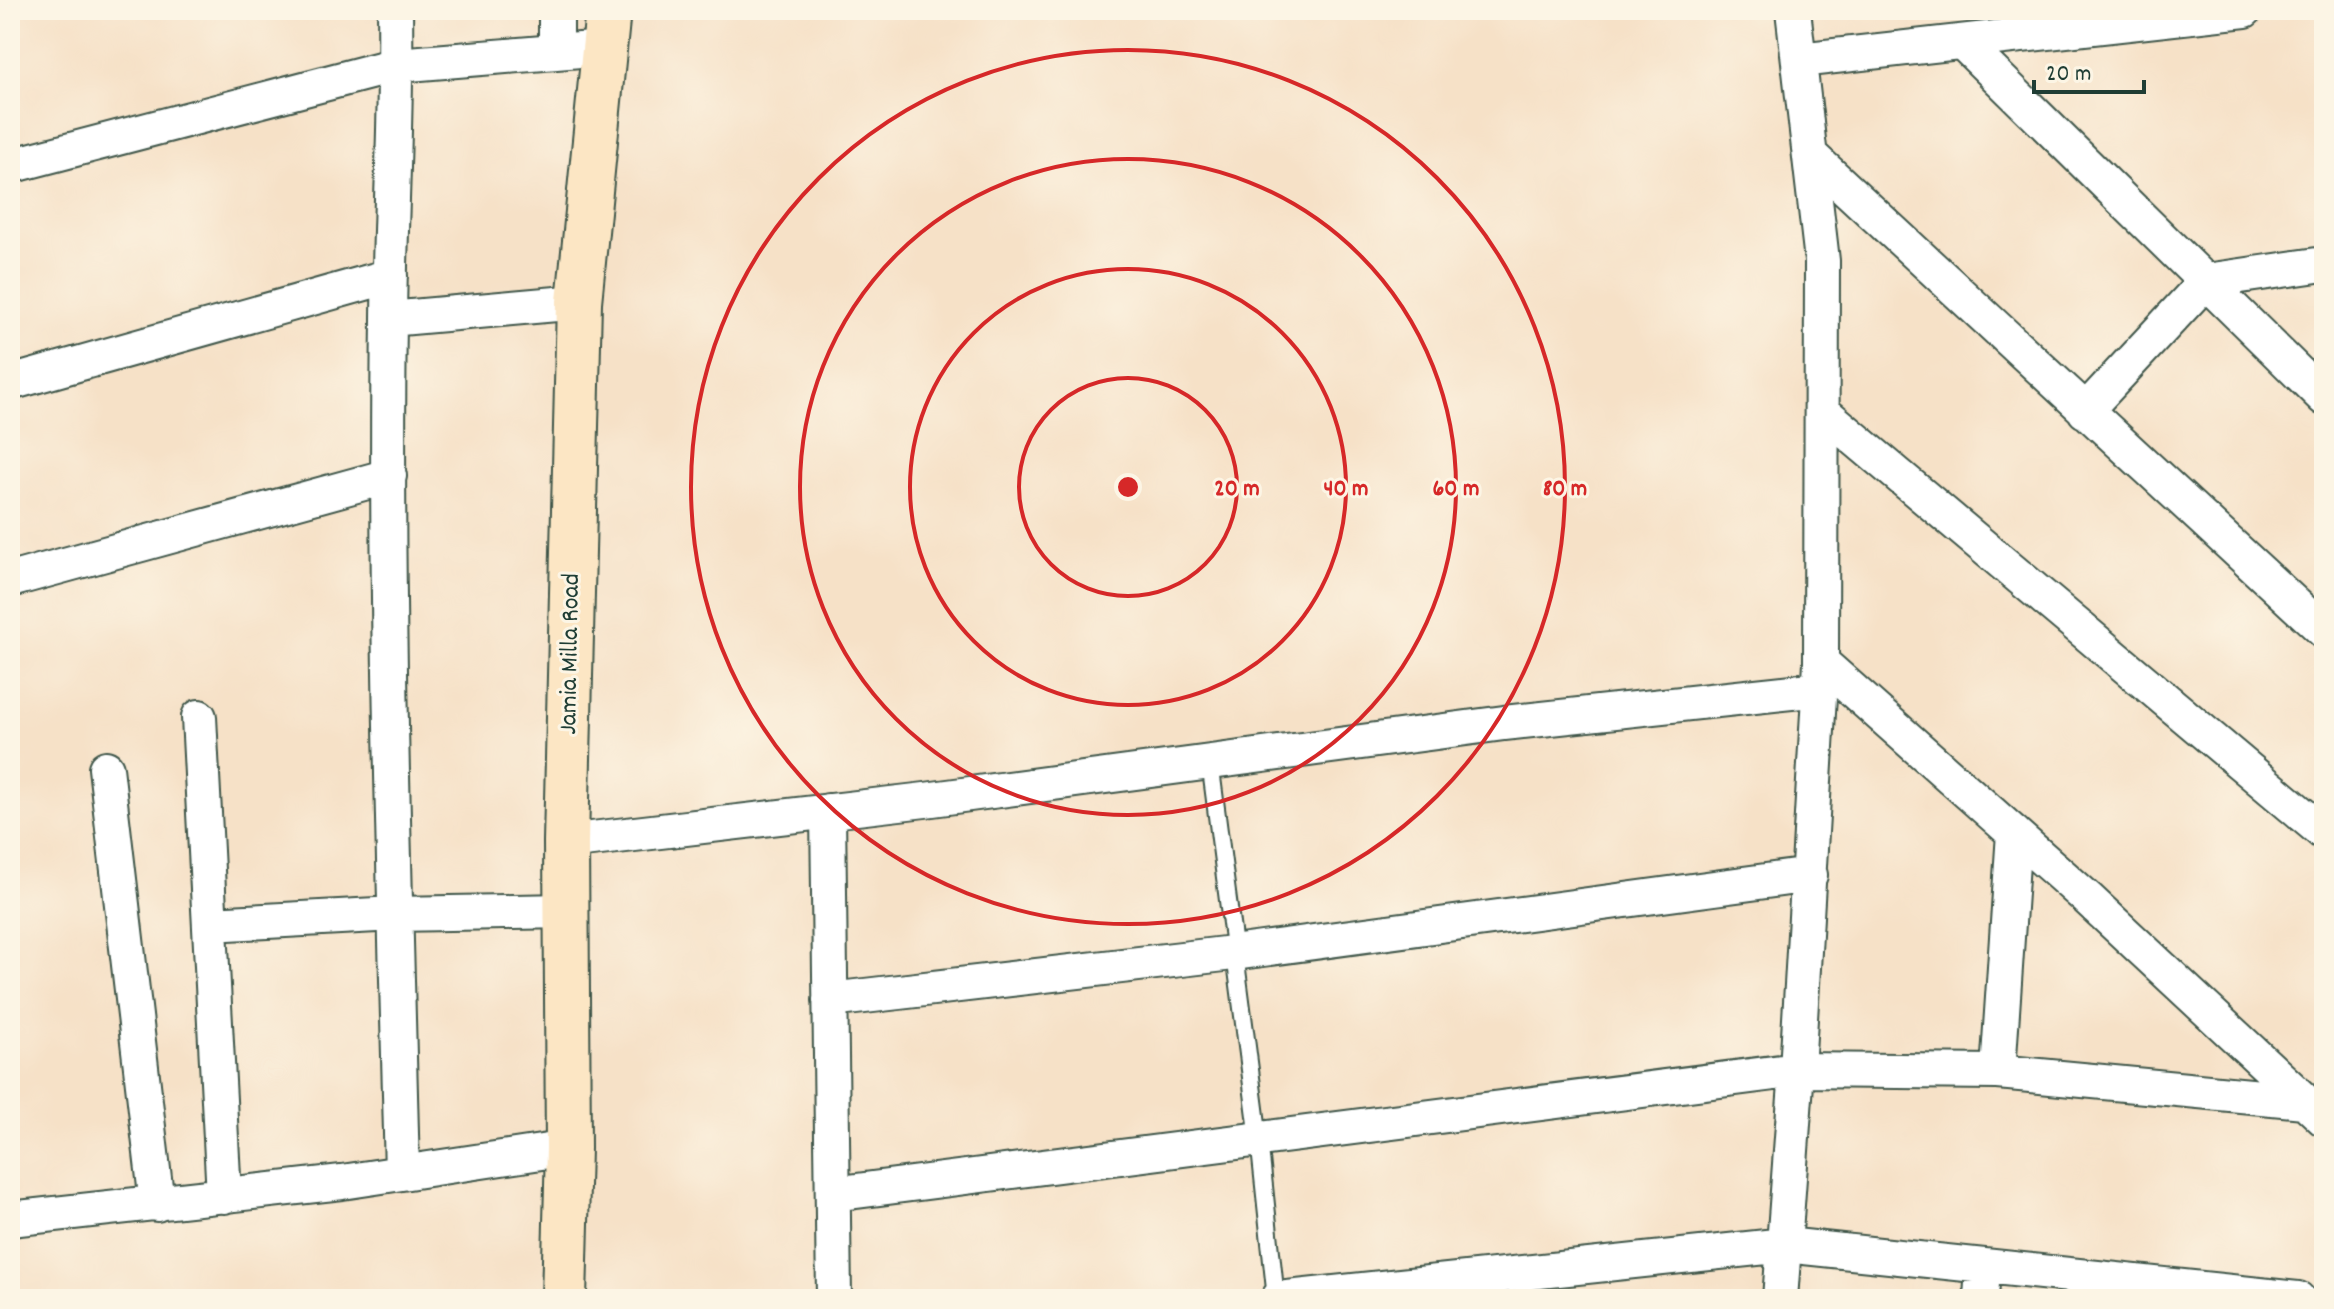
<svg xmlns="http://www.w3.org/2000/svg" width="2334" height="1309" viewBox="0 0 2334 1309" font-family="Dekko,sans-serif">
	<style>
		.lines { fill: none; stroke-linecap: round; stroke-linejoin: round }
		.lane-casing { stroke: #3f564a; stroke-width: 20 }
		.street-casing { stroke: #3f564a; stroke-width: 38 }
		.secondary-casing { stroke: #3f564a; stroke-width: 48 }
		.lane { stroke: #fff; stroke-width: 16 }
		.street { stroke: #fff; stroke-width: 34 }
		.secondary { stroke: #fce6c4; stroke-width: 44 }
		.ring { fill: none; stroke: #d62828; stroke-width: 4 }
		.labels { text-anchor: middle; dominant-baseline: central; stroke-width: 6; stroke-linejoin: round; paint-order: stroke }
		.street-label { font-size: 26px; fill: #1f3d34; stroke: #fcf5e5 }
		.centre { fill: #d62828; stroke: #fcf5e5; stroke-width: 4 }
		.ring-label { font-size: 24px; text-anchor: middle; font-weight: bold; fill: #d62828; stroke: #fcf5e5; stroke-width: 6; stroke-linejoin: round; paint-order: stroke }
	</style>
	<rect width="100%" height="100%" fill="#fcf5e5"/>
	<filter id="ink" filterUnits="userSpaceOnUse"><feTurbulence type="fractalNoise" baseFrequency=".0125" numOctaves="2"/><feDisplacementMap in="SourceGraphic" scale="16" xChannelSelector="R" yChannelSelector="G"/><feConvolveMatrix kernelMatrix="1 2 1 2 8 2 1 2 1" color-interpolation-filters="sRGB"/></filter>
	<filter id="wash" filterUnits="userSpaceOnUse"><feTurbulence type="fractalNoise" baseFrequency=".006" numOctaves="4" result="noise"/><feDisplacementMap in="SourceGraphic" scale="32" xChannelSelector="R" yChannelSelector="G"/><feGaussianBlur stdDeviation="1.8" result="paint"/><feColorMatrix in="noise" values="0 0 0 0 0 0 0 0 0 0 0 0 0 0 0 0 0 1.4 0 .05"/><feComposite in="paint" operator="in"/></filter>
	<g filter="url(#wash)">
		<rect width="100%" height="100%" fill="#f6e1c7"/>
	</g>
	<g filter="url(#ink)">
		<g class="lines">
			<!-- lane casing -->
			<g class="lane-casing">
				<path id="lane" d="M 1210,762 L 1259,1139 L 1276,1299"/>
			</g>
			<!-- street casing -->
			<g class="street-casing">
				<path id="street" d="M 395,10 C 397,113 390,216 389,319 C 385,604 395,888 402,1173
					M 1962,42 L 2324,398
					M 556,52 L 556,10
					M 1799,60 L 2245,10
					M 1810,155 L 2324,631
					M 10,166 L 396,65 L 605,48
					M 389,319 L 579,302
					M 10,383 L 390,276
					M 1822,411 L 2324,833
					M 2085,411 L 2206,281 L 2324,264
					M 10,580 L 389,476
					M 1821,662 L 2087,898 L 2324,1119
					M 199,717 L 224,1196
					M 106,768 L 157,1204
					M 828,811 L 834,1299
					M 566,842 L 925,800 L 1504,723 L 1820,689
					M 210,924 L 395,914 L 567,911
					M 830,1000 L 1233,953 L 1810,875
					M 1998,1072 L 2014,833
					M 833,1194 L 1797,1070 L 1998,1072 L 2304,1101
					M 10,1219 L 342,1182 L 568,1148
					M 1278,1299 L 1785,1245 L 2298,1299
					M 1780,1299 L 1797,1070 L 1821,662 L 1822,261 L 1793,10
					M 1981,1299 L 1983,1266"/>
			</g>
			<!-- secondary casing -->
			<g class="secondary-casing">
				<path id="secondary" d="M 564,1299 L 568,1148 L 566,842 L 579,302 L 608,10"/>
			</g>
			<!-- lane -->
			<use href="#lane" class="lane"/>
			<!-- street -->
			<use href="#street" class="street"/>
			<!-- secondary -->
			<use href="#secondary" class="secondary"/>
		</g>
	</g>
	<!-- distance rings -->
	<g class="ring">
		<circle cx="1128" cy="487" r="109"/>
		<circle cx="1128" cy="487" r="218"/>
		<circle cx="1128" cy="487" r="328"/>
		<circle cx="1128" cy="487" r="437"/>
	</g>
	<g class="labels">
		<!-- street labels -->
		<g class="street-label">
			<text transform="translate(571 654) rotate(-89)">Jamia Milla Road</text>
		</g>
	</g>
	<circle cx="1128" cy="487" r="12" class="centre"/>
	<g class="ring-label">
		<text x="1237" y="495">20 m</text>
		<text x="1346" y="495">40 m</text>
		<text x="1456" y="495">60 m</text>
		<text x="1565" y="495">80 m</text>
	</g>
	<!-- margin -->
	<rect width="2334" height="1309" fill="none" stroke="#fcf5e5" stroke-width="40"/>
	<!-- scale -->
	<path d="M2034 80v12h110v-12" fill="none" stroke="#1f3d34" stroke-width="4"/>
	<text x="2046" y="80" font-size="24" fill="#1f3d34" stroke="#fcf5e5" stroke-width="6" paint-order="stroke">20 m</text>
</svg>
